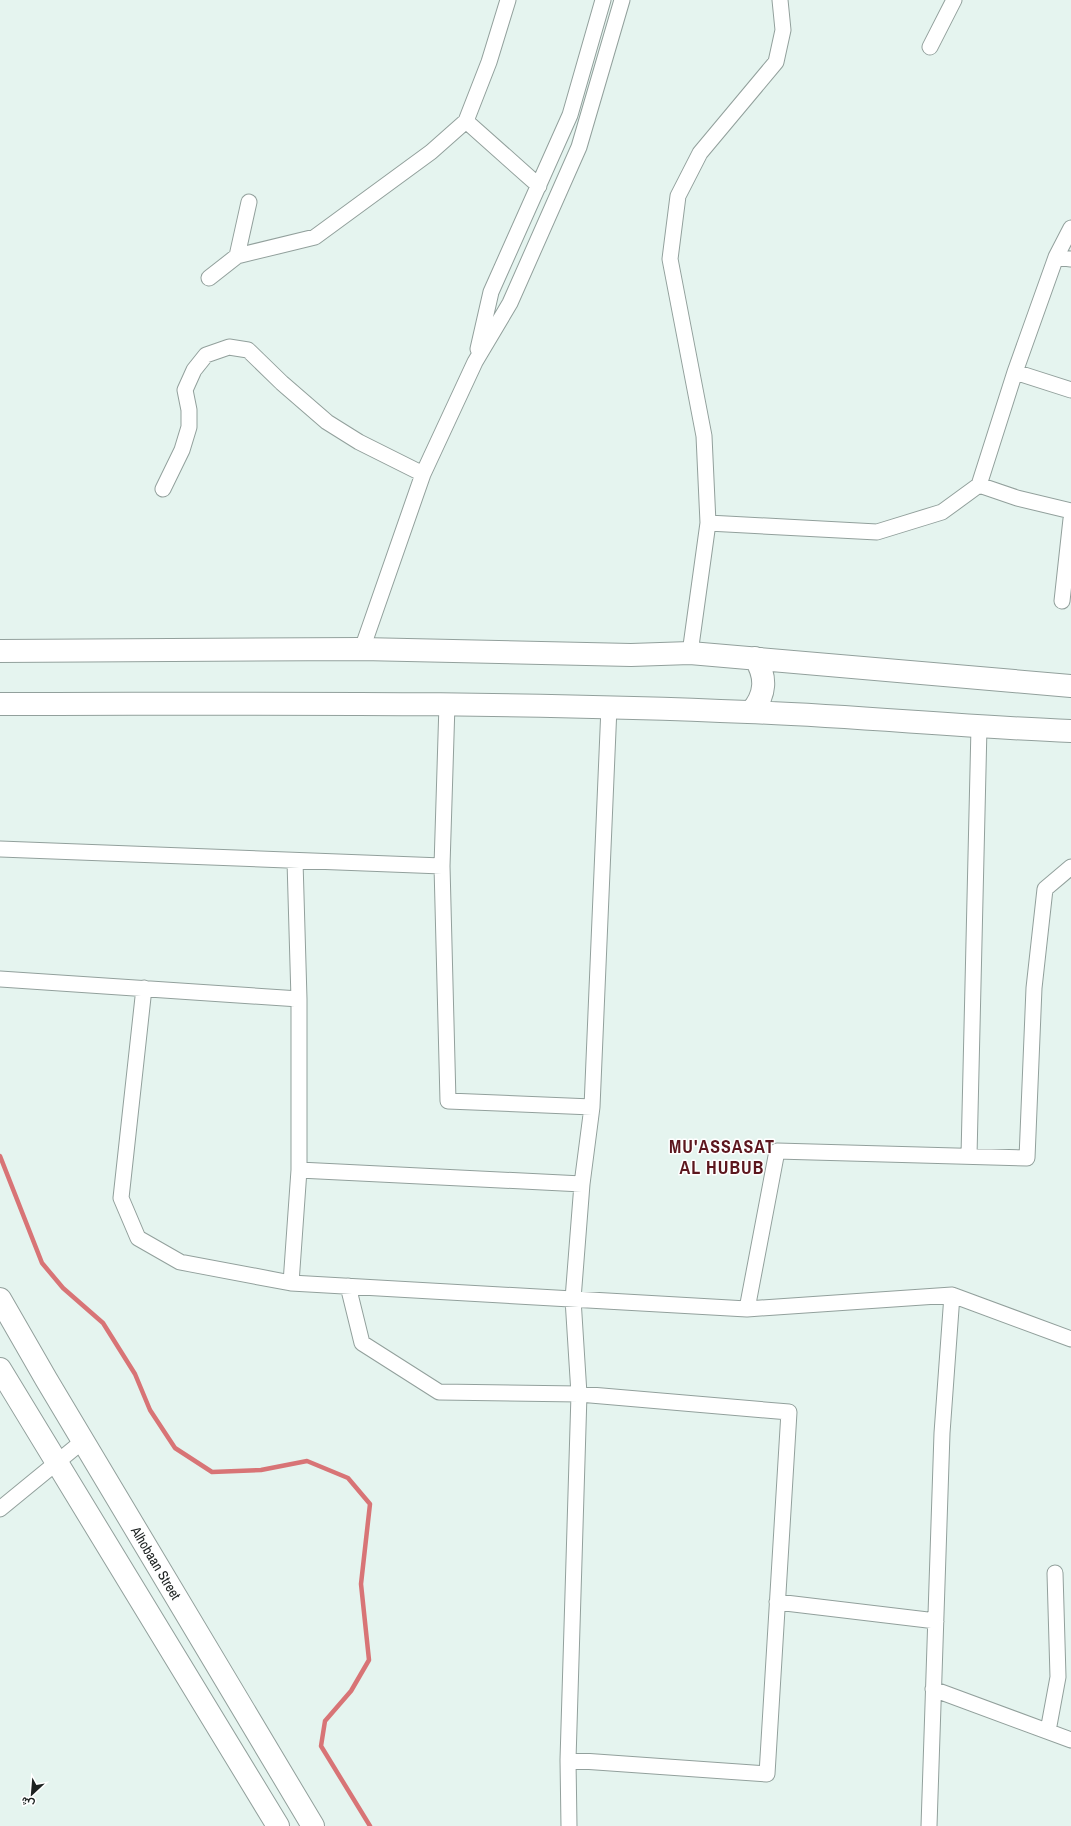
<svg xmlns="http://www.w3.org/2000/svg" width="1071" height="1826" viewBox="0 0 1071 1826" font-family="'Archivo Narrow',Vazirmatn,sans-serif">
	<style>
		.lines { fill: none; stroke-linecap: round; stroke-linejoin: round }
		.stream { stroke: #d87476; stroke-width: 4.5 }
		.minor-casing { stroke: #92a09c; stroke-width: 17 }
		.primary-casing { stroke: #92a09c; stroke-width: 24 }
		.trunk-casing { stroke: #92a09c; stroke-width: 24 }
		.minor { stroke: #fff; stroke-width: 15 }
		.primary { stroke: #fff; stroke-width: 22 }
		.trunk { stroke: #fff; stroke-width: 22 }
		.labels { text-anchor: middle; dominant-baseline: central; stroke-width: 3; stroke-linejoin: round; paint-order: stroke }
		.street-label { font-size: 14px; fill: #1d2221; stroke: #fff }
		.district-label { font-size: 18px; font-weight: bold; letter-spacing: 1px; fill: #5c171e; stroke: #fff }
	</style>
	<rect width="100%" height="100%" fill="#e5f4ef"/>
	<g class="lines">
		<!-- stream -->
		<path class="stream" d="M 0,1156 L 42,1263 L 63,1288 L 103,1323 L 135,1374 L 150,1410 L 175,1448 L 212,1472 L 261,1470 L 307,1461 L 348,1478 L 370,1504 L 361,1584 L 369,1660 L 351,1691 L 325,1721 L 321,1746 L 370,1826"/>
		<!-- minor casing -->
		<g class="minor-casing">
			<path id="minor" d="M 930,47 L 954,0
				M 466,121 L 539,186
				M 237,256 L 249,202
				M 1056,257 L 1071,259
				M 209,278 L 237,256 L 315,237 L 431,152 L 466,121 L 489,62 L 508,0
				M 478,349 L 491,292 L 570,115 L 603,0
				M 1015,372 L 1071,390
				M 979,485 L 1017,498 L 1071,511
				M 163,489 L 182,450 L 189,427 L 189,410 L 185,390 L 194,370 L 206,355 L 229,347 L 248,350 L 282,383 L 327,422 L 359,442 L 423,474
				M 708,523 L 877,532 L 942,512 L 979,485 L 1015,372 L 1056,257 L 1071,228
				M 1062,601 L 1071,519
				M 362,649 L 423,474 L 475,362 L 510,303 L 579,147 L 622,0
				M 690,653 L 708,523 L 704,436 L 670,259 L 678,196 L 700,153 L 776,62 L 783,30 L 780,0
				M 447,704 L 442,866 L 448,1101 L 592,1107
				M 0,849 L 442,866
				M 0,979 L 299,999
				M 144,988 L 121,1198 L 138,1238 L 180,1262 L 291,1283 L 747,1309 L 952,1295 L 1071,1339
				M 969,1156 L 979,727
				M 299,1170 L 582,1184
				M 291,1283 L 299,1170 L 299,999 L 295,861
				M 348,1286 L 362,1343 L 439,1392 L 579,1394 L 789,1412 L 767,1774 L 568,1760
				M 747,1309 L 777,1151 L 1027,1158 L 1034,988 L 1045,889 L 1071,867
				M 0,1509 L 83,1441
				M 777,1602 L 936,1621
				M 933,1689 L 1071,1740
				M 1048,1731 L 1058,1677 L 1055,1573
				M 569,1826 L 568,1760 L 579,1394 L 573,1299 L 582,1184 L 592,1107 L 609,707
				M 929,1826 L 942,1433 L 952,1295"/>
		</g>
		<!-- primary casing -->
		<g class="primary-casing">
			<path id="primary" d="M 0,651 L 362,649 L 631,655 L 690,653 L 1071,686
				M 0,704 C 250,704 499,701 748,712 C 856,716 963,727 1071,731
				M 751,712 C 766,695 767,677 755,658"/>
		</g>
		<!-- trunk casing -->
		<g class="trunk-casing">
			<path id="trunk" d="M 0,1299 L 46,1379 L 313,1826
				M 0,1369 L 278,1826"/>
		</g>
		<!-- minor -->
		<use href="#minor" class="minor"/>
		<!-- primary -->
		<use href="#primary" class="primary"/>
		<!-- trunk -->
		<use href="#trunk" class="trunk"/>
	</g>
	<g class="labels">
		<!-- street labels -->
		<g class="street-label">
			<text transform="translate(156 1563) rotate(59)">Alhobaan Street</text>
		</g>
		<!-- district labels -->
		<g class="district-label">
			<text x="722" y="1146">MU'ASSASAT<tspan x="722" dy="21">AL HUBUB</tspan></text>
		</g>
	</g>
	<!-- north arrow -->
	<g transform="translate(32 1794) rotate(206)" stroke="#ffffff" stroke-width="3" paint-order="stroke">
	<path d="M0-3L7 15L0 10L-7 15Z" fill="#1d2221"/>
	<text y="-6" font-size="11" font-weight="bold" text-anchor="middle" fill="#1d2221">ش</text>
	</g>
</svg>
